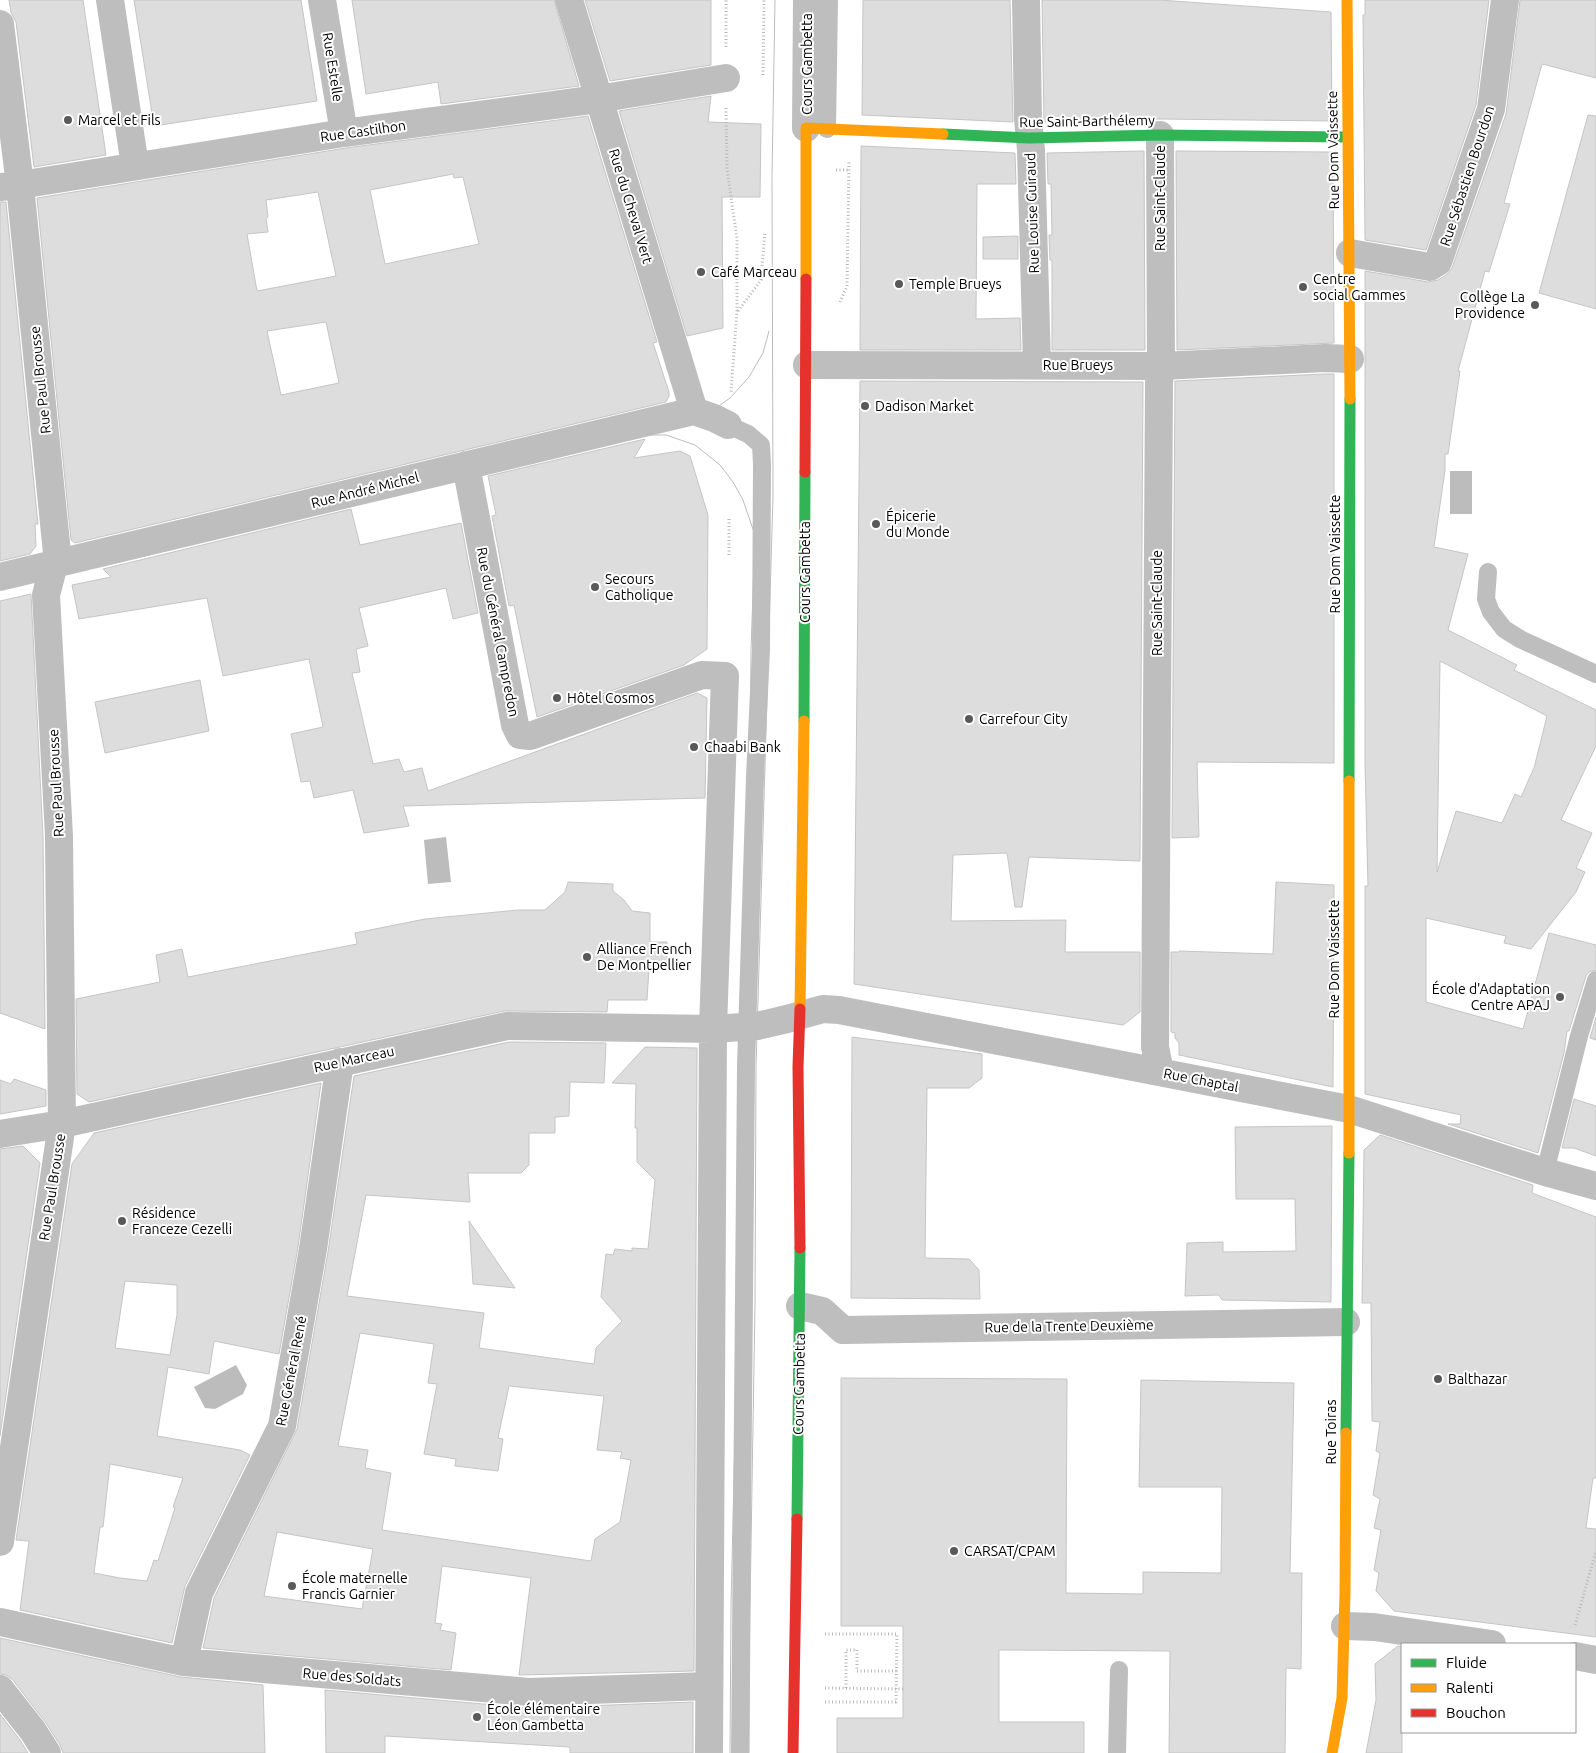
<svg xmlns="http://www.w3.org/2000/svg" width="1596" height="1753" viewBox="0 0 1596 1753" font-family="Ubuntu,sans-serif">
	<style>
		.water { fill: #bcbcbc }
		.building { fill: #ddd; stroke: #c5c5c5; fill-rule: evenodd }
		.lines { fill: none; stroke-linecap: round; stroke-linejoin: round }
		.path { stroke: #b8b8b8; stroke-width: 3; stroke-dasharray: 1 2.5; stroke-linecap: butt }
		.lane { stroke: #bebebe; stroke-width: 18 }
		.street { stroke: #bebebe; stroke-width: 28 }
		.fast { stroke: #30b455; stroke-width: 11 }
		.slow { stroke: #ff9f0a; stroke-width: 11 }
		.jam { stroke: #e5322d; stroke-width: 11 }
		.tram { stroke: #bdbdbd; stroke-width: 1 }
		.poi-dot { fill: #595959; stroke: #fff; stroke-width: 2 }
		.labels { text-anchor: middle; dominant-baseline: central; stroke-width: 4; stroke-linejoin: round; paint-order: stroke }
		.street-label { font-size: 14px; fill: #000; stroke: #fff }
		.poi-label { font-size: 14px; fill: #000; stroke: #fff; text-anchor: start }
	</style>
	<rect width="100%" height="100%" fill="#fff"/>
	<!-- water -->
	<path class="water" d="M 1450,471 L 1472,471 L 1472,514 L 1450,514 Z
		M 446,837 L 451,882 L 428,884 L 424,840 Z
		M 236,1365 L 247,1385 L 243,1394 L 215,1409 L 205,1408 L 194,1387 Z"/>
	<!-- building -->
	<path class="building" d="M 9,0 L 83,0 L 106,155 L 34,167 L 16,22 L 11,13 Z
		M 134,0 L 301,0 L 317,101 L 154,126 Z
		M 352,0 L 554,0 L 579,86 L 441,104 L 438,82 L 366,94 Z
		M 585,0 L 711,0 L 711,65 L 610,81 Z
		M 863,0 L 1010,0 L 1013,122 L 862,115 Z
		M 1042,0 L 1159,0 L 1331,12 L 1332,121 L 1160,119 L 1044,122 Z
		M 1365,0 L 1489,0 L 1476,105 L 1426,250 L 1365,240 L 1363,15 L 1365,15 Z
		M 1520,0 L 1596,0 L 1596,78 L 1542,64 L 1504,203 L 1510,204 L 1489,272 L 1485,271 L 1458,371 L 1460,371 L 1448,454 L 1445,454 L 1445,470 L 1434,547 L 1468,554 L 1448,630 L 1517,665 L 1514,670 L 1596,710 L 1596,746 L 1561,820 L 1592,833 L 1576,868 L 1585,872 L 1576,892 L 1531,949 L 1504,943 L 1506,936 L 1426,918 L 1426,1002 L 1523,1029 L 1549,933 L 1596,945 L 1596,970 L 1589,972 L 1586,976 L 1569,1031 L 1567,1031 L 1564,1053 L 1538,1153 L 1448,1124 L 1460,1124 L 1461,1115 L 1365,1094 L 1365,886 L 1368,886 L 1365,763 L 1365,271 L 1428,282 L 1438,280 L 1446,275 L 1452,268 L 1506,114 ZM 1440,661 L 1547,716 L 1534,768 L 1521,797 L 1515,794 L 1502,823 L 1456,811 L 1437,872 Z
		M 711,96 L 708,122 L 761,124 L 760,197 L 722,197 L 723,328 L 687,336 L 619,111 Z
		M 1588,115 L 1596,116 L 1596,309 L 1539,293 Z
		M 588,116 L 657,342 L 653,343 L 669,392 L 669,396 L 666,402 L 75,543 L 71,540 L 37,198 L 346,148 ZM 453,174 L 454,178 L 463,177 L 479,244 L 385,264 L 370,190 ZM 318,192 L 336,276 L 257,291 L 247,234 L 268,232 L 266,219 L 268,217 L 266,200 ZM 326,322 L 339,383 L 281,395 L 267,331 Z
		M 861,146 L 1015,153 L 1016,184 L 977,184 L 976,319 L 1020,318 L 1021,350 L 860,350 Z
		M 1144,151 L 1145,350 L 1052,350 L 1052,260 L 1050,260 L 1049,235 L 1052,235 L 1051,184 L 1048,184 L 1047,153 Z
		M 1176,151 L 1333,152 L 1334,343 L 1177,350 Z
		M 0,202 L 6,202 L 38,524 L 35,524 L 36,546 L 30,554 L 0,561 Z
		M 1018,236 L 1018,259 L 983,259 L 983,237 Z
		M 1325,374 L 1334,374 L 1334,763 L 1197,762 L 1199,837 L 1172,838 L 1175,381 Z
		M 860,381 L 1143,382 L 1140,861 L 1029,857 L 1022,907 L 1015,907 L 1007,853 L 953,855 L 951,921 L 1066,920 L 1065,952 L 1140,952 L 1140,1012 L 1123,1025 L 854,984 Z
		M 645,439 L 634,458 L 680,451 L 690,456 L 708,515 L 707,649 L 684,665 L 537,717 L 514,605 L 509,606 L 492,516 L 496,515 L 488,476 Z
		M 351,509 L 360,545 L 461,523 L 478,613 L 453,619 L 446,588 L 359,608 L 368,646 L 356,649 L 360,672 L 352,673 L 373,764 L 399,759 L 404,772 L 422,768 L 428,791 L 697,693 L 707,698 L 705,798 L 403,806 L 409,826 L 364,833 L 353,790 L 314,798 L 310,781 L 301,782 L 291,734 L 323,727 L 309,659 L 223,676 L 207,598 L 79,619 L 72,585 L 111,577 L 103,569 Z
		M 31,594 L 43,836 L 45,1029 L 0,1013 L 0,601 Z
		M 200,680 L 209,731 L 105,753 L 95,702 Z
		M 568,882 L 613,884 L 613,891 L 624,900 L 632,911 L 650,913 L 650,942 L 667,942 L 667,968 L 649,968 L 647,1000 L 608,1000 L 607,1012 L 504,1011 L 89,1102 L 77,1094 L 76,999 L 160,982 L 156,955 L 182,949 L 188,977 L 357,944 L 355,933 L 425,919 L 518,910 L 545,910 L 565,892 Z
		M 1276,882 L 1334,885 L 1333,1087 L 1179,1055 L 1179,1043 L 1175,1038 L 1175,1033 L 1171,1032 L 1171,952 L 1179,952 L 1179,951 L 1273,954 Z
		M 1596,1017 L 1596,1040 L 1590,1038 Z
		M 852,1037 L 982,1054 L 982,1078 L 969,1088 L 927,1088 L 925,1258 L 969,1259 L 979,1270 L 980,1299 L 851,1298 Z
		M 509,1042 L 606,1043 L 604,1083 L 570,1082 L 569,1116 L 555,1117 L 555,1133 L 529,1133 L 529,1165 L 521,1173 L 468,1173 L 470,1202 L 366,1195 L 347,1296 L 484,1313 L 479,1348 L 594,1364 L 596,1348 L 622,1321 L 601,1297 L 606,1254 L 613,1255 L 615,1249 L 632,1251 L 632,1248 L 648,1249 L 655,1180 L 637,1162 L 637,1128 L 635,1128 L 636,1084 L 612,1083 L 645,1047 L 697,1048 L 694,1671 L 519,1675 L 531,1578 L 442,1566 L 435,1623 L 442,1624 L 440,1630 L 456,1633 L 451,1670 L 203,1648 L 214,1598 L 297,1429 L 328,1252 L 354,1076 ZM 360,1333 L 434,1344 L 428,1383 L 437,1384 L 424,1454 L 456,1459 L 455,1466 L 498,1471 L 503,1439 L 498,1438 L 509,1386 L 604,1396 L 597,1450 L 622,1452 L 620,1458 L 631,1460 L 620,1522 L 595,1539 L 591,1561 L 382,1530 L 391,1473 L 365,1468 L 368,1450 L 338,1446 ZM 277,1532 L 373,1549 L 362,1609 L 264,1596 Z
		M 14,1079 L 46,1090 L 46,1106 L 0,1114 L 0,1080 L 11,1084 Z
		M 321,1083 L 298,1247 L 279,1354 L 214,1341 L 209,1374 L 168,1367 L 157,1436 L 240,1450 L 250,1455 L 185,1586 L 172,1643 L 20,1610 L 29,1541 L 16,1540 L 72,1164 L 94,1133 ZM 125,1281 L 177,1285 L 177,1315 L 170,1355 L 115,1348 ZM 110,1464 L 183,1478 L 173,1507 L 175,1508 L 158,1561 L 154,1560 L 147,1581 L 120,1578 L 94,1573 L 100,1527 L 103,1527 Z
		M 1574,1099 L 1596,1106 L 1596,1156 L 1574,1148 L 1562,1148 Z
		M 1332,1126 L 1331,1302 L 1222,1300 L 1219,1295 L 1185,1296 L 1187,1243 L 1223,1242 L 1223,1252 L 1296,1251 L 1295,1199 L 1236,1199 L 1235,1127 Z
		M 1380,1135 L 1533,1185 L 1532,1193 L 1596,1217 L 1596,1478 L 1593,1478 L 1586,1528 L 1596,1529 L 1596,1637 L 1394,1611 L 1376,1591 L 1379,1573 L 1374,1570 L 1381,1530 L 1374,1528 L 1380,1499 L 1373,1495 L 1380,1453 L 1376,1451 L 1380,1422 L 1372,1421 L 1371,1303 L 1362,1303 L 1364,1150 Z
		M 23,1146 L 40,1163 L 0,1436 L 0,1149 Z
		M 469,1221 L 515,1288 L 473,1284 Z
		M 841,1378 L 1067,1379 L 1066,1593 L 1143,1594 L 1143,1572 L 1221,1573 L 1222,1487 L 1139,1487 L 1141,1380 L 1294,1383 L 1290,1573 L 1302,1573 L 1301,1669 L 1286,1668 L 1285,1753 L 1169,1753 L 1170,1651 L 999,1650 L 999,1722 L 1084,1722 L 1084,1753 L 837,1753 L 837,1718 L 903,1718 L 903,1626 L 841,1626 Z
		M 0,1638 L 181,1677 L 263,1685 L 265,1753 L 63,1753 L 60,1745 L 46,1723 L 12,1679 L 6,1675 L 0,1674 Z
		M 1398,1646 L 1402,1647 L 1402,1753 L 1366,1753 L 1376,1700 L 1375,1664 Z
		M 325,1690 L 528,1708 L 693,1702 L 693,1753 L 570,1753 L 570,1747 L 385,1736 L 385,1753 L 326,1753 Z
		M 0,1714 L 20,1740 L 28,1753 L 0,1753 Z"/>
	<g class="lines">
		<!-- path -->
		<path class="path" d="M 726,47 L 726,0
			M 763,75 L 764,0
			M 726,108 L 727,169 L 737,239 L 737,311 L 731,393
			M 836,170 L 848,170
			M 840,302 L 847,286 L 849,161
			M 738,311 L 761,280 L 765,232
			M 729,555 L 729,518
			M 1575,1625 L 1596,1551
			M 825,1634 L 897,1634 L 896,1702 L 825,1702
			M 825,1688 L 903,1689
			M 846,1688 L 846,1650 L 857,1650 L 857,1671 L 897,1671"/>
		<!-- lane -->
		<path class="lane" d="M 827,129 L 829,0
			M 728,425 L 748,434 L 761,445 L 762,465 L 761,650 L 755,777 L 746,1067 L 740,1753
			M 1488,572 L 1486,599 L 1491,612 L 1504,629 L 1520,639 L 1596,674
			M 1545,1172 L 1579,1036 L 1596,980
			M 1117,1753 L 1119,1670"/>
		<!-- street -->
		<path class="street" d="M 110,0 L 135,166
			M 322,0 L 344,133
			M 569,0 L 694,411
			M 1026,0 L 1028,119 L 1031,150 L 1037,365
			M 0,24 L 20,185 L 57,553 L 46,595 L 59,836 L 62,1124 L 0,1542
			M 806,128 L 807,0
			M 1160,135 L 1161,366 L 1159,383 L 1155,1047 L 1160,1071
			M 0,187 L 20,185 L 344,133 L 598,99 L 726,78
			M 1350,253 L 1430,267 L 1438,262 L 1491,109 L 1505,0
			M 807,365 L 1161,366 L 1325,358 L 1350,359
			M 466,465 L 515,725 L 520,735 L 530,736 L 702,675 L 725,676 L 713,1029 L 709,1753
			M 0,577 L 694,411 L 714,418 L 728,425
			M 0,1134 L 62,1124 L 507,1026 L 713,1029 L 757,1026 L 787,1019 L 823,1009 L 839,1010 L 1349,1109 L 1545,1172 L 1596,1186
			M 800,1306 L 822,1311 L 843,1330 L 1346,1322
			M 0,1622 L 184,1662 L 529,1692 L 709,1686
			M 1345,1626 L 1374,1627 L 1492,1644
			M 1575,1656 L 1596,1660
			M 184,1662 L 199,1593 L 282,1426 L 313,1249 L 340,1062
			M 0,1689 L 33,1731 L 47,1753"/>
		<!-- fast -->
		<path class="fast" d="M 943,134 L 1029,138 L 1160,135 L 1347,137
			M 804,721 L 805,472
			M 1349,781 L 1350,399
			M 1346,1433 L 1349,1153
			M 797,1519 L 800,1248"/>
		<!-- slow -->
		<path class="slow" d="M 1347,0 L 1350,399
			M 806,279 L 806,128 L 943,134
			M 800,1009 L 804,721
			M 1349,1153 L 1349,781
			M 1332,1753 L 1342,1698 L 1345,1594 L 1346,1433"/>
		<!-- jam -->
		<path class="jam" d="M 805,472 L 806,279
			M 800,1248 L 798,1067 L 800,1009
			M 793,1753 L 797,1519"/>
		<!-- tram -->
		<path class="tram" d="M 645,435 L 666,435 L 695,445 L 720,465 L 733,482 L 743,500 L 755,535 L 751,650 L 750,776 L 740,1027 L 738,1300 L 731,1606 L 730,1753
			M 0,586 L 645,435 L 716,408 L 730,398 L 749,377 L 763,353 L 769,331
			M 749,1753 L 750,1607 L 755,1305 L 756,1067 L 773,497 L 772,175 L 775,0"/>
	</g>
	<!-- markers -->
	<g class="poi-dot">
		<circle cx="68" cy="120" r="5"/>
		<circle cx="701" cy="272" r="5"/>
		<circle cx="899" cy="284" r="5"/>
		<circle cx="1303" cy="287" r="5"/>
		<circle cx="1535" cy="305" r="5"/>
		<circle cx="865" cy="406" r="5"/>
		<circle cx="876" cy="524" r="5"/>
		<circle cx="595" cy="587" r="5"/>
		<circle cx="557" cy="698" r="5"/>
		<circle cx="969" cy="719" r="5"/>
		<circle cx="694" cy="747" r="5"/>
		<circle cx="587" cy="957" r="5"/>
		<circle cx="1560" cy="997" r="5"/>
		<circle cx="122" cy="1221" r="5"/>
		<circle cx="1438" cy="1379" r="5"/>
		<circle cx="954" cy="1551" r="5"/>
		<circle cx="292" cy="1586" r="5"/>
		<circle cx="477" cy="1717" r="5"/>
	</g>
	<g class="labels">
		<!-- street labels -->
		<g class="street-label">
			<text transform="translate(807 64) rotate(-90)">Cours Gambetta</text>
			<text transform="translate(333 67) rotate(81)">Rue Estelle</text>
			<text transform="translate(1087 121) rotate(-1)">Rue Saint-Barthélemy</text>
			<text transform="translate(363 131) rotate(-8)">Rue Castilhon</text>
			<text transform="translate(1333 150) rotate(-91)">Rue Dom Vaissette</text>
			<text transform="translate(1467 176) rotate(-72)">Rue Sébastien Bourdon</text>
			<text transform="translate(1160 198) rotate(-90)">Rue Saint-Claude</text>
			<text transform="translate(631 206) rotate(73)">Rue du Cheval Vert</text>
			<text transform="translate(1032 213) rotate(-92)">Rue Louise Guiraud</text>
			<text x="1078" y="365">Rue Brueys</text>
			<text transform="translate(40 380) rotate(-96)">Rue Paul Brousse</text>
			<text transform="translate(365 490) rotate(-14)">Rue André Michel</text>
			<text transform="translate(1335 554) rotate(-90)">Rue Dom Vaissette</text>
			<text transform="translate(805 572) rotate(-90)">Cours Gambetta</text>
			<text transform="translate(1157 603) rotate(-90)">Rue Saint-Claude</text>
			<text transform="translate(498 632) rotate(79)">Rue du Général Campredon</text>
			<text transform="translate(56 783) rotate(-93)">Rue Paul Brousse</text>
			<text transform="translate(1334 959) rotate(-90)">Rue Dom Vaissette</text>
			<text transform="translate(354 1059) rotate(-12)">Rue Marceau</text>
			<text transform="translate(1201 1080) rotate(11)">Rue Chaptal</text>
			<text transform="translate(52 1187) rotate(-81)">Rue Paul Brousse</text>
			<text transform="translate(1069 1326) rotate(-1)">Rue de la Trente Deuxième</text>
			<text transform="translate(291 1371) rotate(-79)">Rue Général René</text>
			<text transform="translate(799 1384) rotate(-89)">Cours Gambetta</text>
			<text transform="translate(1331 1432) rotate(-90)">Rue Toiras</text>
			<text transform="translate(352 1677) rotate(5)">Rue des Soldats</text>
		</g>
		<!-- poi labels -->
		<g class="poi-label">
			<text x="78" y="120">Marcel et Fils</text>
			<text x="711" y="272">Café Marceau</text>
			<text x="1313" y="279">Centre<tspan x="1313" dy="16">social Gammes</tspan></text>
			<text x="909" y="284">Temple Brueys</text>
			<text x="1525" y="297" text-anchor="end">Collège La<tspan x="1525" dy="16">Providence</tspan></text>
			<text x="875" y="406">Dadison Market</text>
			<text x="886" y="516">Épicerie<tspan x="886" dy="16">du Monde</tspan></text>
			<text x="605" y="579">Secours<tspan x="605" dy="16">Catholique</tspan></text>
			<text x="567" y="698">Hôtel Cosmos</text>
			<text x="979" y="719">Carrefour City</text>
			<text x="704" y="747">Chaabi Bank</text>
			<text x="597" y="949">Alliance French<tspan x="597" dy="16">De Montpellier</tspan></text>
			<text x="1550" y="989" text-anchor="end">École d'Adaptation<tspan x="1550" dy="16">Centre APAJ</tspan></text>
			<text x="132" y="1213">Résidence<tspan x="132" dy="16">Franceze Cezelli</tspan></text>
			<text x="1448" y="1379">Balthazar</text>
			<text x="964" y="1551">CARSAT/CPAM</text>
			<text x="302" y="1578">École maternelle<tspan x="302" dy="16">Francis Garnier</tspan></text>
			<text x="487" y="1709">École élémentaire<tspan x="487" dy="16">Léon Gambetta</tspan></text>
		</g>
	</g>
	<!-- legend -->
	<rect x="1401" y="1643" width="175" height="90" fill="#ffffff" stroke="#999999"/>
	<rect x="1411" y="1659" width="25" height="8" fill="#30b455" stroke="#999999"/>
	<text x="1446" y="1668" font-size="15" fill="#000000">Fluide</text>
	<rect x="1411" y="1684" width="25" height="8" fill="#ff9f0a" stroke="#999999"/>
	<text x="1446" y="1693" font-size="15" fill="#000000">Ralenti</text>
	<rect x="1411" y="1709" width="25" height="8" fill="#e5322d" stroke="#999999"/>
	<text x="1446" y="1718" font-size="15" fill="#000000">Bouchon</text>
</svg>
